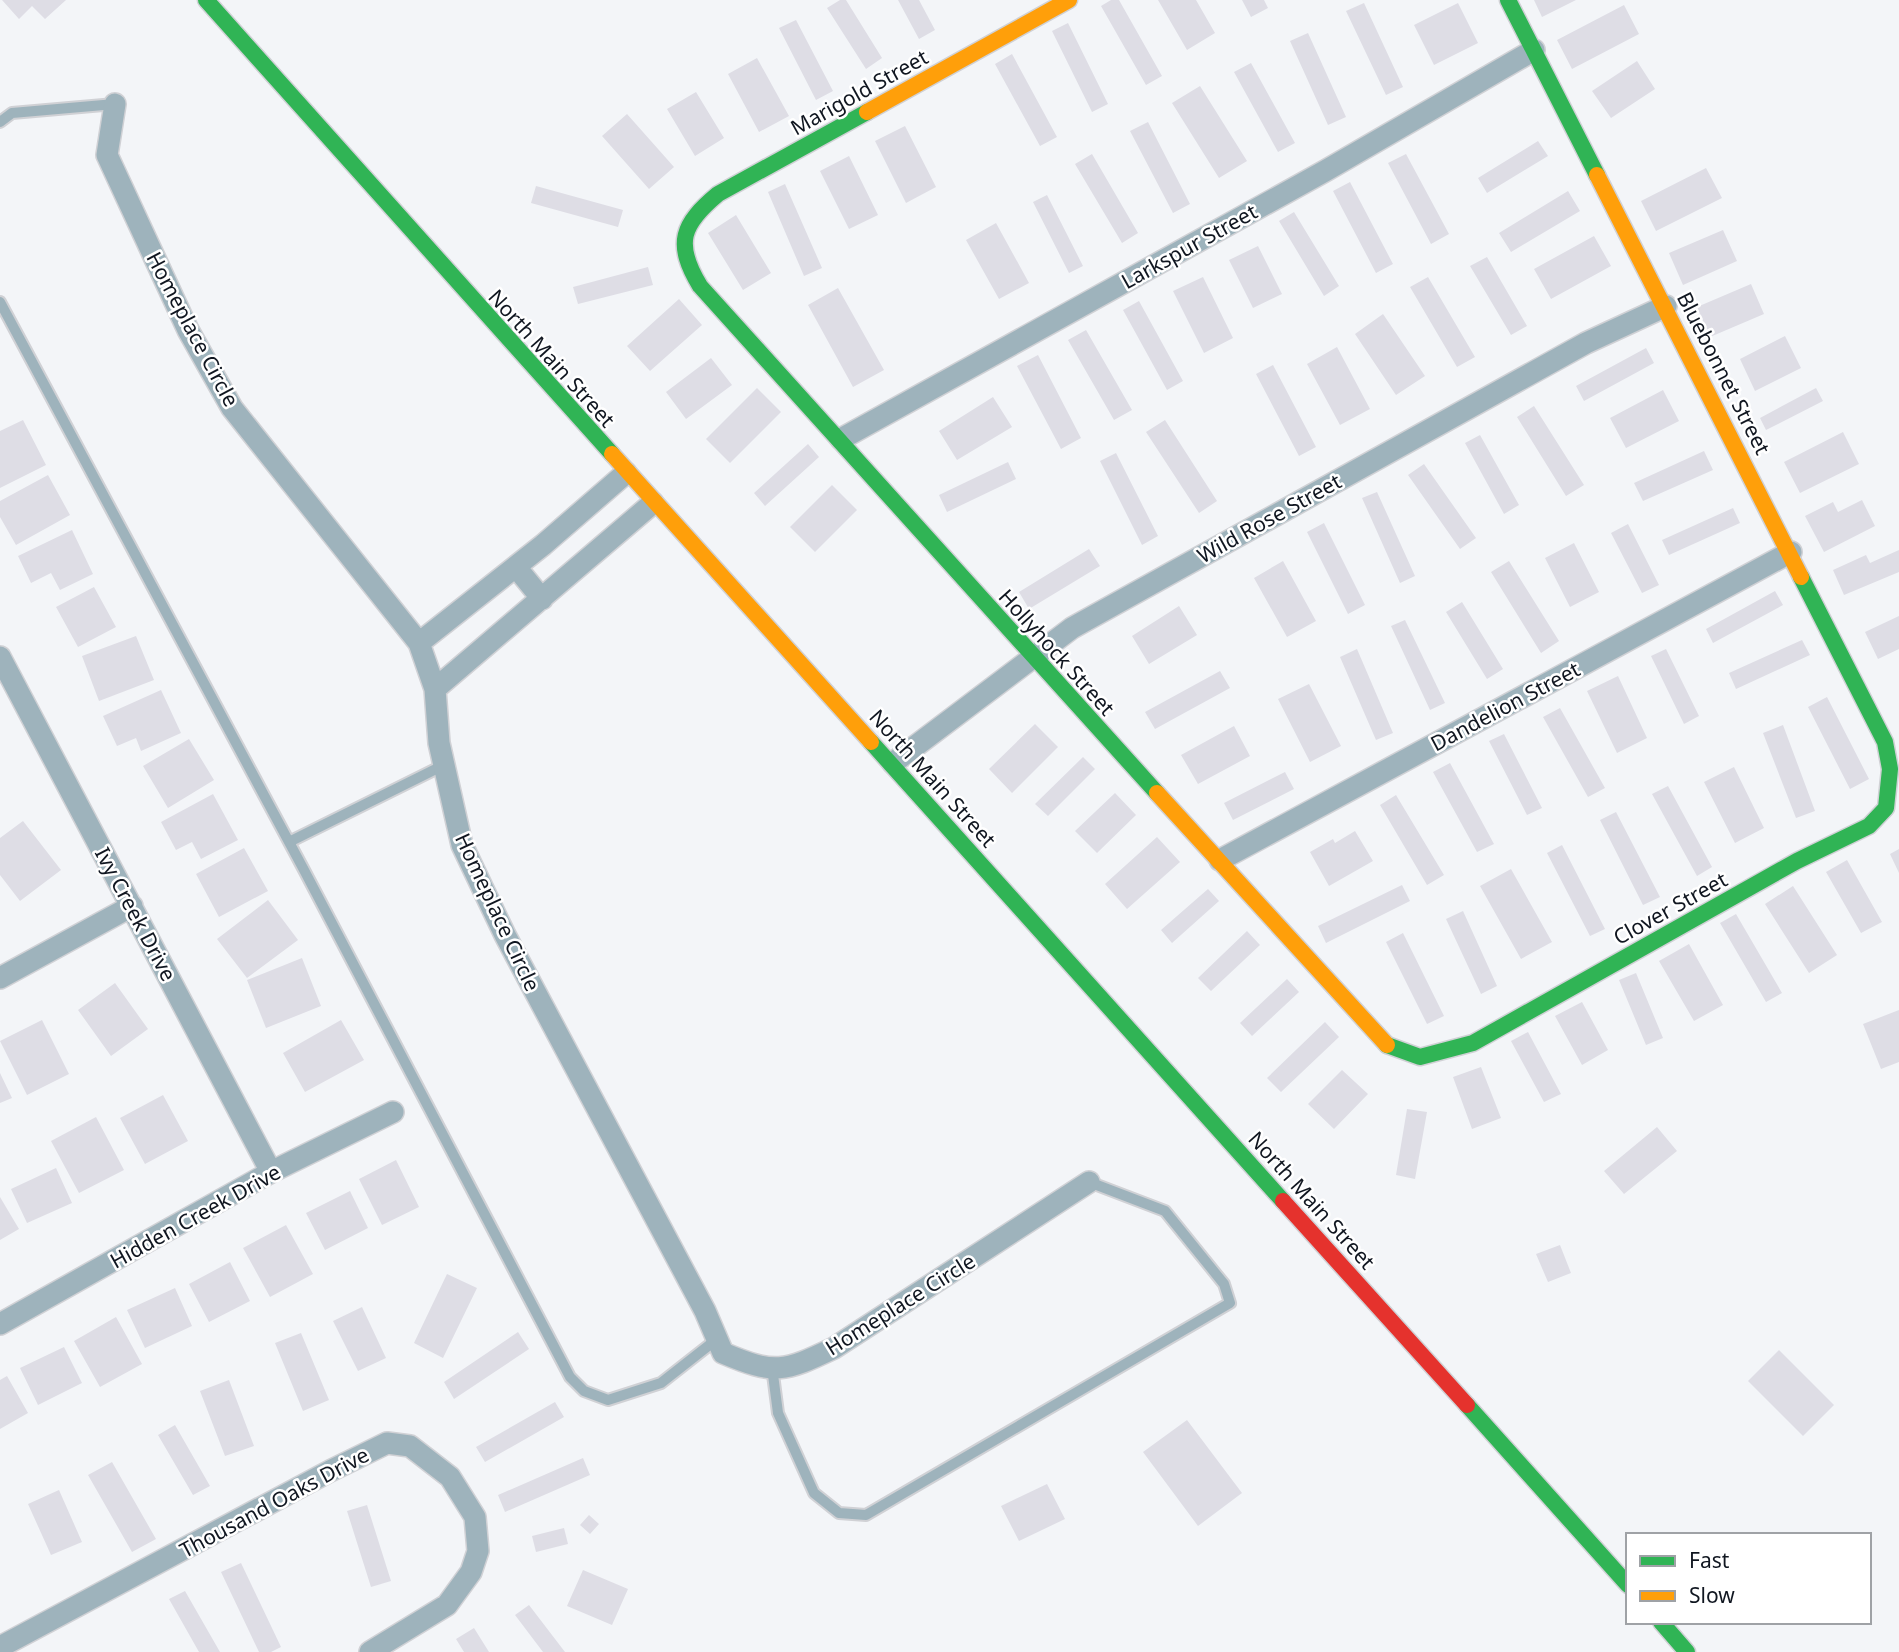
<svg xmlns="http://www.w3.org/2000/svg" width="1899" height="1652" viewBox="0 0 1899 1652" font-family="'Noto Sans',sans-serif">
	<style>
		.building { fill: #dedde5 }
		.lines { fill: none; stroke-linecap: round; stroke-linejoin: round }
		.lane-casing { stroke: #d0d1d5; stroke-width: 14 }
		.street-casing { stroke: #d0d1d5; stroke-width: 24 }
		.fast-casing { stroke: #d0d1d5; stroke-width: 19 }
		.slow-casing { stroke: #d0d1d5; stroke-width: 19 }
		.jam-casing { stroke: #d0d1d5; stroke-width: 19 }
		.lane { stroke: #9eb3bc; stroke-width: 10 }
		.street { stroke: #9eb3bc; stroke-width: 21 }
		.fast { stroke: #30b455; stroke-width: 16 }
		.slow { stroke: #ff9f0a; stroke-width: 16 }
		.jam { stroke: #e5322d; stroke-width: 16 }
		.labels { text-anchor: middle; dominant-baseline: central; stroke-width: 5; stroke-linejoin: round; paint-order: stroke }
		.street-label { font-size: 21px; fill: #101620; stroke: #fff }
	</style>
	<rect width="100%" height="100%" fill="#f3f5f8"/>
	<!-- building -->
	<path class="building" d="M 2,0 L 66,0 L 45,19 L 32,6 L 19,19 Z
		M 840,0 L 846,0 L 882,58 L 866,69 L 827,8 Z
		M 898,0 L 919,0 L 935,30 L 919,39 Z
		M 1111,0 L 1119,0 L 1162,76 L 1146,85 L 1101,6 Z
		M 1158,0 L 1196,0 L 1215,33 L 1187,50 Z
		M 1242,0 L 1264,0 L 1268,8 L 1251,17 Z
		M 1534,0 L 1576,0 L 1542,17 Z
		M 1364,3 L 1403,87 L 1386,95 L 1346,11 Z
		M 1458,3 L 1478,43 L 1434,65 L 1414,25 Z
		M 1624,5 L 1639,34 L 1572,69 L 1557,40 Z
		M 796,20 L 833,91 L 816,100 L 779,28 Z
		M 1068,23 L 1108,104 L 1092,112 L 1052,31 Z
		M 1308,33 L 1346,117 L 1328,125 L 1290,41 Z
		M 1012,54 L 1057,137 L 1040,146 L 995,64 Z
		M 757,58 L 789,116 L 759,132 L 728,74 Z
		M 1637,61 L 1655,89 L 1611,118 L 1592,91 Z
		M 1251,63 L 1295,143 L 1278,152 L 1234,72 Z
		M 1200,86 L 1247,161 L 1219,178 L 1172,103 Z
		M 696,92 L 724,138 L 695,156 L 667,109 Z
		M 627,114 L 674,167 L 649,189 L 602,136 Z
		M 1148,122 L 1190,204 L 1173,213 L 1130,131 Z
		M 905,126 L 936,187 L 906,203 L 875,141 Z
		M 1538,141 L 1548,156 L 1487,193 L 1478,178 Z
		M 1092,154 L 1138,233 L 1122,243 L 1075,164 Z
		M 1406,154 L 1449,234 L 1431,244 L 1388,163 Z
		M 849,156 L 878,215 L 849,229 L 820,171 Z
		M 1706,168 L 1722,198 L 1656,231 L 1641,201 Z
		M 1350,182 L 1393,264 L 1376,273 L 1333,191 Z
		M 785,184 L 822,268 L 804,276 L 768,192 Z
		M 536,186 L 623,210 L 618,227 L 531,203 Z
		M 1568,191 L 1580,211 L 1511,252 L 1499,233 Z
		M 1047,195 L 1083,266 L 1069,273 L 1033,202 Z
		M 1294,212 L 1339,286 L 1324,296 L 1279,221 Z
		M 736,215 L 771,273 L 743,290 L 708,233 Z
		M 996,223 L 1029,283 L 999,299 L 966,240 Z
		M 1723,230 L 1737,261 L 1683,285 L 1669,253 Z
		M 1594,236 L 1611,266 L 1551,299 L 1534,269 Z
		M 1258,246 L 1282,294 L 1253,308 L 1229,260 Z
		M 1487,257 L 1527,326 L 1511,335 L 1470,266 Z
		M 648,267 L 653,285 L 578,304 L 573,287 Z
		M 1203,277 L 1233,338 L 1204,353 L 1173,291 Z
		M 1428,277 L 1475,357 L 1457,367 L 1410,287 Z
		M 1751,284 L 1764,314 L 1710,337 L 1697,307 Z
		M 838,288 L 884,370 L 853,387 L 808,305 Z
		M 679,299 L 702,325 L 650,371 L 627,346 Z
		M 1139,301 L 1183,381 L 1167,390 L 1123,310 Z
		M 1383,314 L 1425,376 L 1396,395 L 1355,334 Z
		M 1086,330 L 1132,410 L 1114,420 L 1068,340 Z
		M 1785,336 L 1801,368 L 1755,391 L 1740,359 Z
		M 1337,347 L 1370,409 L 1340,425 L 1307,364 Z
		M 1646,348 L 1654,363 L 1584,401 L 1576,386 Z
		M 1038,355 L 1081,438 L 1061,449 L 1017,366 Z
		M 711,358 L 732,385 L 686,419 L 666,392 Z
		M 1273,365 L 1316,447 L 1299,456 L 1256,374 Z
		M 757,388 L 781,412 L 730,463 L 706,439 Z
		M 1816,388 L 1823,401 L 1766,430 L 1760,418 Z
		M 1663,390 L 1679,421 L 1626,448 L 1610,418 Z
		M 993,397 L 1012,427 L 957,460 L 939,431 Z
		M 1534,406 L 1584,485 L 1566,496 L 1517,417 Z
		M 23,420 L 46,465 L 0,488 L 0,431 Z
		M 1165,420 L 1217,501 L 1199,513 L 1146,432 Z
		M 1843,432 L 1859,464 L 1800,493 L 1784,462 Z
		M 1480,435 L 1519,505 L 1504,514 L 1465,443 Z
		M 808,444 L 819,457 L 765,506 L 754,493 Z
		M 1704,451 L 1713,470 L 1643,501 L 1634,483 Z
		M 1116,453 L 1158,536 L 1142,545 L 1100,461 Z
		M 1008,462 L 1016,479 L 947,512 L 939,495 Z
		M 1424,464 L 1476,538 L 1460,549 L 1408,475 Z
		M 48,475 L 70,515 L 16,545 L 0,517 L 0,501 Z
		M 832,485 L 857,510 L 815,552 L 790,527 Z
		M 1377,492 L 1415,576 L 1400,583 L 1362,498 Z
		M 1862,500 L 1875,526 L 1824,552 L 1805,516 L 1833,502 L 1838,512 Z
		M 1733,508 L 1740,523 L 1669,555 L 1662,540 Z
		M 1324,523 L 1365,605 L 1348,614 L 1307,532 Z
		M 1628,524 L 1659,585 L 1642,593 L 1611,533 Z
		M 72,530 L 93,574 L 60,590 L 51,573 L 31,583 L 18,556 Z
		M 1574,543 L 1599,592 L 1570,607 L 1545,558 Z
		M 1089,549 L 1100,566 L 1029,609 L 1019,592 Z
		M 1899,550 L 1899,572 L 1844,595 L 1833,570 L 1866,555 L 1870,563 Z
		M 1283,561 L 1316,621 L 1287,637 L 1254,578 Z
		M 1509,561 L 1559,641 L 1541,653 L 1491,572 Z
		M 94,587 L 116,627 L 78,647 L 56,607 Z
		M 1775,591 L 1783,605 L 1713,643 L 1706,629 Z
		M 1462,602 L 1503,669 L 1487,679 L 1446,612 Z
		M 1179,606 L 1197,635 L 1149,664 L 1132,636 Z
		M 1899,616 L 1899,649 L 1878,659 L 1865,632 Z
		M 1405,620 L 1445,703 L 1430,710 L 1391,626 Z
		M 136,636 L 154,680 L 99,701 L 82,656 Z
		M 1802,640 L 1810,655 L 1736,689 L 1729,673 Z
		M 1357,649 L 1393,733 L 1376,740 L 1340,657 Z
		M 1666,649 L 1699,716 L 1684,724 L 1651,656 Z
		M 1220,671 L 1230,688 L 1155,729 L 1145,712 Z
		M 1618,676 L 1647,738 L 1617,753 L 1587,691 Z
		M 1309,684 L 1341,746 L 1310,762 L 1278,699 Z
		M 161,690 L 181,733 L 141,751 L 136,738 L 117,746 L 103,716 Z
		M 1827,697 L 1869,779 L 1850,789 L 1808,707 Z
		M 1560,708 L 1605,788 L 1588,797 L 1543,717 Z
		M 1035,724 L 1058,747 L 1012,793 L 989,769 Z
		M 1783,725 L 1815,811 L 1796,818 L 1763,733 Z
		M 1234,726 L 1250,756 L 1198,784 L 1181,755 Z
		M 1504,734 L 1542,808 L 1527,815 L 1489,741 Z
		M 189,739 L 214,780 L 168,808 L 143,766 Z
		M 1083,757 L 1095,769 L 1048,816 L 1035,804 Z
		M 1450,763 L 1494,844 L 1477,852 L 1433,772 Z
		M 1734,767 L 1764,828 L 1735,843 L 1704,782 Z
		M 1285,772 L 1294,789 L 1233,820 L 1224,803 Z
		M 1668,786 L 1712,867 L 1697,876 L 1652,794 Z
		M 1115,793 L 1136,815 L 1097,853 L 1075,831 Z
		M 213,794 L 238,840 L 201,859 L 192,842 L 176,850 L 161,822 Z
		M 1396,795 L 1444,875 L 1427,885 L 1380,805 Z
		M 1616,812 L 1660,897 L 1643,905 L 1600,820 Z
		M 23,821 L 61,870 L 20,901 L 0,875 L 0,838 Z
		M 1355,831 L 1373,861 L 1329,886 L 1310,852 L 1333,839 L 1335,843 Z
		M 1157,837 L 1180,862 L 1127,909 L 1105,884 Z
		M 1562,845 L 1605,929 L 1590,936 L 1547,853 Z
		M 244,848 L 268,891 L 219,917 L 196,874 Z
		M 1899,849 L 1899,873 L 1890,854 Z
		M 1847,860 L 1882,922 L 1861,933 L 1826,872 Z
		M 1511,869 L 1552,942 L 1521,959 L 1480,886 Z
		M 1402,885 L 1410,901 L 1326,943 L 1318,926 Z
		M 1793,886 L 1837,955 L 1809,973 L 1765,904 Z
		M 1208,889 L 1219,901 L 1172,943 L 1161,930 Z
		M 268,900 L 298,940 L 247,978 L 217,939 Z
		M 1463,911 L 1497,986 L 1481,994 L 1446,919 Z
		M 1736,914 L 1782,993 L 1766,1002 L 1720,923 Z
		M 1247,931 L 1260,945 L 1211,991 L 1198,978 Z
		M 1403,933 L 1444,1016 L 1427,1024 L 1386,942 Z
		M 1689,944 L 1723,1005 L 1694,1021 L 1659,961 Z
		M 302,958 L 321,1006 L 266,1028 L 247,980 Z
		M 1636,973 L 1663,1038 L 1646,1045 L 1619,980 Z
		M 1287,979 L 1299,992 L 1252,1036 L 1240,1023 Z
		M 115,983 L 148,1029 L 111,1056 L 78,1010 Z
		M 1582,1002 L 1608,1050 L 1582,1065 L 1555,1016 Z
		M 1899,1010 L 1899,1062 L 1881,1069 L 1863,1024 Z
		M 42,1020 L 69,1074 L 27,1095 L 0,1041 Z
		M 341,1020 L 364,1060 L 305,1092 L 283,1053 Z
		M 1325,1022 L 1339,1037 L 1281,1092 L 1267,1078 Z
		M 1528,1032 L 1561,1094 L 1544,1102 L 1511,1041 Z
		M 1481,1067 L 1501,1118 L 1472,1129 L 1453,1077 Z
		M 1342,1070 L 1368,1094 L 1334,1129 L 1308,1104 Z
		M 0,1073 L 12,1098 L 0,1103 Z
		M 163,1095 L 188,1141 L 145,1164 L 120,1118 Z
		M 1407,1109 L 1427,1112 L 1415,1179 L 1396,1175 Z
		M 96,1117 L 124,1170 L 79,1193 L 51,1141 Z
		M 1657,1127 L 1677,1151 L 1624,1194 L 1604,1171 Z
		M 396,1160 L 419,1207 L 382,1225 L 359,1179 Z
		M 56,1168 L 72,1203 L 27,1223 L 11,1189 Z
		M 350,1191 L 368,1228 L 325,1250 L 306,1213 Z
		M 0,1197 L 19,1229 L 0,1240 Z
		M 286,1225 L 313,1274 L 270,1297 L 243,1248 Z
		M 1560,1245 L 1571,1273 L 1548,1282 L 1536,1254 Z
		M 230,1262 L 250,1301 L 209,1322 L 189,1284 Z
		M 447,1274 L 477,1288 L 443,1358 L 414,1343 Z
		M 175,1288 L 192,1326 L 145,1348 L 127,1310 Z
		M 362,1307 L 386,1358 L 358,1371 L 333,1321 Z
		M 116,1317 L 142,1364 L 100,1387 L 74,1341 Z
		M 518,1332 L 529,1349 L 454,1399 L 444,1382 Z
		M 301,1333 L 329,1400 L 303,1411 L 275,1343 Z
		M 64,1347 L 82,1383 L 38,1405 L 20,1368 Z
		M 1779,1350 L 1834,1405 L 1803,1436 L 1748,1381 Z
		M 7,1376 L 28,1413 L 0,1429 L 0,1380 Z
		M 229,1380 L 254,1446 L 225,1456 L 200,1391 Z
		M 555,1402 L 564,1417 L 485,1462 L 476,1447 Z
		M 1187,1420 L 1242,1493 L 1198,1526 L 1143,1452 Z
		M 175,1425 L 210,1486 L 193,1495 L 158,1435 Z
		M 583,1458 L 590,1475 L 505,1512 L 498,1495 Z
		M 112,1462 L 156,1539 L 132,1552 L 88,1475 Z
		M 1047,1484 L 1065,1519 L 1019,1541 L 1001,1506 Z
		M 59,1490 L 82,1542 L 51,1555 L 28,1504 Z
		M 367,1505 L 391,1581 L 371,1587 L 347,1511 Z
		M 589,1515 L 599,1524 L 590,1534 L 580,1525 Z
		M 564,1528 L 568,1544 L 536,1552 L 532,1536 Z
		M 241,1563 L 281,1647 L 271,1652 L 259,1652 L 221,1572 Z
		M 583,1570 L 628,1589 L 612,1625 L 567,1606 Z
		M 185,1591 L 220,1652 L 199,1652 L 169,1599 Z
		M 529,1605 L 565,1652 L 543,1652 L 515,1615 Z
		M 474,1628 L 489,1652 L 464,1652 L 456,1639 Z"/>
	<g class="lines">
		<!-- lane casing -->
		<g class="lane-casing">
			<path id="lane" d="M 0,122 L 12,113 L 115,104
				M 0,302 L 304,870 L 570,1377 L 584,1391 L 608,1400 L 661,1383 L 717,1339
				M 289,842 L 444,765
				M 772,1367 L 778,1413 L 814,1493 L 839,1513 L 866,1515 L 1230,1303 L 1224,1284 L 1165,1211 L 1089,1182"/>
		</g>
		<!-- street casing -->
		<g class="street-casing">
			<path id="street" d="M 115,104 L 107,155 L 188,330 L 232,408 L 419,643 L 435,689 L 439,743 L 462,845 L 505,935 L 705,1311 L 723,1353 C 775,1375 784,1372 834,1348 L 1089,1182
				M 841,439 L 1325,171 L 1534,50
				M 516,567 L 542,599
				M 419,643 L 543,545 L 626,473
				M 0,657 L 271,1172
				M 435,689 L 653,503
				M 893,763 L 1072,628 L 1586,343 L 1666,306
				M 1220,860 L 1791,552
				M 0,978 L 132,906
				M 0,1324 L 271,1172 L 393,1112
				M 0,1647 L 330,1471 L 387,1443 L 410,1446 L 450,1477 L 475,1517 L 478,1551 L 471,1572 L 447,1605 L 370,1652"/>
		</g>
		<!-- fast casing -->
		<g class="fast-casing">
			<path id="fast" d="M 206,0 L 612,454
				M 1508,0 L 1597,175
				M 867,112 L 718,194 C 682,224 674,243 700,286 L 1157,793
				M 871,742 L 1283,1201
				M 1387,1045 L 1420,1057 L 1473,1043 L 1797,861 L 1869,826 L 1886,808 L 1890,769 L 1885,742 L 1801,577
				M 1467,1405 L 1628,1585
				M 1661,1622 L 1687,1652"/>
		</g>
		<!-- slow casing -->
		<g class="slow-casing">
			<path id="slow" d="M 867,112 L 1069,0
				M 1597,175 L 1801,577
				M 612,454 L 871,742
				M 1157,793 L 1387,1045"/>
		</g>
		<!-- jam casing -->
		<g class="jam-casing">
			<path id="jam" d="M 1283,1201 L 1467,1405"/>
		</g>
		<!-- lane -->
		<use href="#lane" class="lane"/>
		<!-- street -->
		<use href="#street" class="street"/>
		<!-- fast -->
		<use href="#fast" class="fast"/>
		<!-- slow -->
		<use href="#slow" class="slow"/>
		<!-- jam -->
		<use href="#jam" class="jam"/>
	</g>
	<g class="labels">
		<!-- street labels -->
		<g class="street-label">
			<text transform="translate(859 92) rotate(-29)">Marigold Street</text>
			<text transform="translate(1189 246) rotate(-29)">Larkspur Street</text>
			<text transform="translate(193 329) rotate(62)">Homeplace Circle</text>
			<text transform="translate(552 358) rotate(48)">North Main Street</text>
			<text transform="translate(1724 373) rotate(63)">Bluebonnet Street</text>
			<text transform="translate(1269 518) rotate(-29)">Wild Rose Street</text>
			<text transform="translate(1057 652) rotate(48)">Hollyhock Street</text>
			<text transform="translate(1505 706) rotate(-28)">Dandelion Street</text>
			<text transform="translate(933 778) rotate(48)">North Main Street</text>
			<text transform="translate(1670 908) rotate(-29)">Clover Street</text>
			<text transform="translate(498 912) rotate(65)">Homeplace Circle</text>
			<text transform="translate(136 914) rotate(62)">Ivy Creek Drive</text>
			<text transform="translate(1312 1200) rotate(48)">North Main Street</text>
			<text transform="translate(195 1216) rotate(-29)">Hidden Creek Drive</text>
			<text transform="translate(900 1304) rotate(-32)">Homeplace Circle</text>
			<text transform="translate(274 1502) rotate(-28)">Thousand Oaks Drive</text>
		</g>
	</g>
	<!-- legend -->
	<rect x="1626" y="1533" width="245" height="91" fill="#ffffff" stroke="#9fa2a6" stroke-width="2"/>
	<rect x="1640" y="1556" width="35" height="10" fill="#30b455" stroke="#9fa2a6" stroke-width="2"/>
	<text x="1689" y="1568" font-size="21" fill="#101620">Fast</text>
	<rect x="1640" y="1591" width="35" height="10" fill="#ff9f0a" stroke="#9fa2a6" stroke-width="2"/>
	<text x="1689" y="1603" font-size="21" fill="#101620">Slow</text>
</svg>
